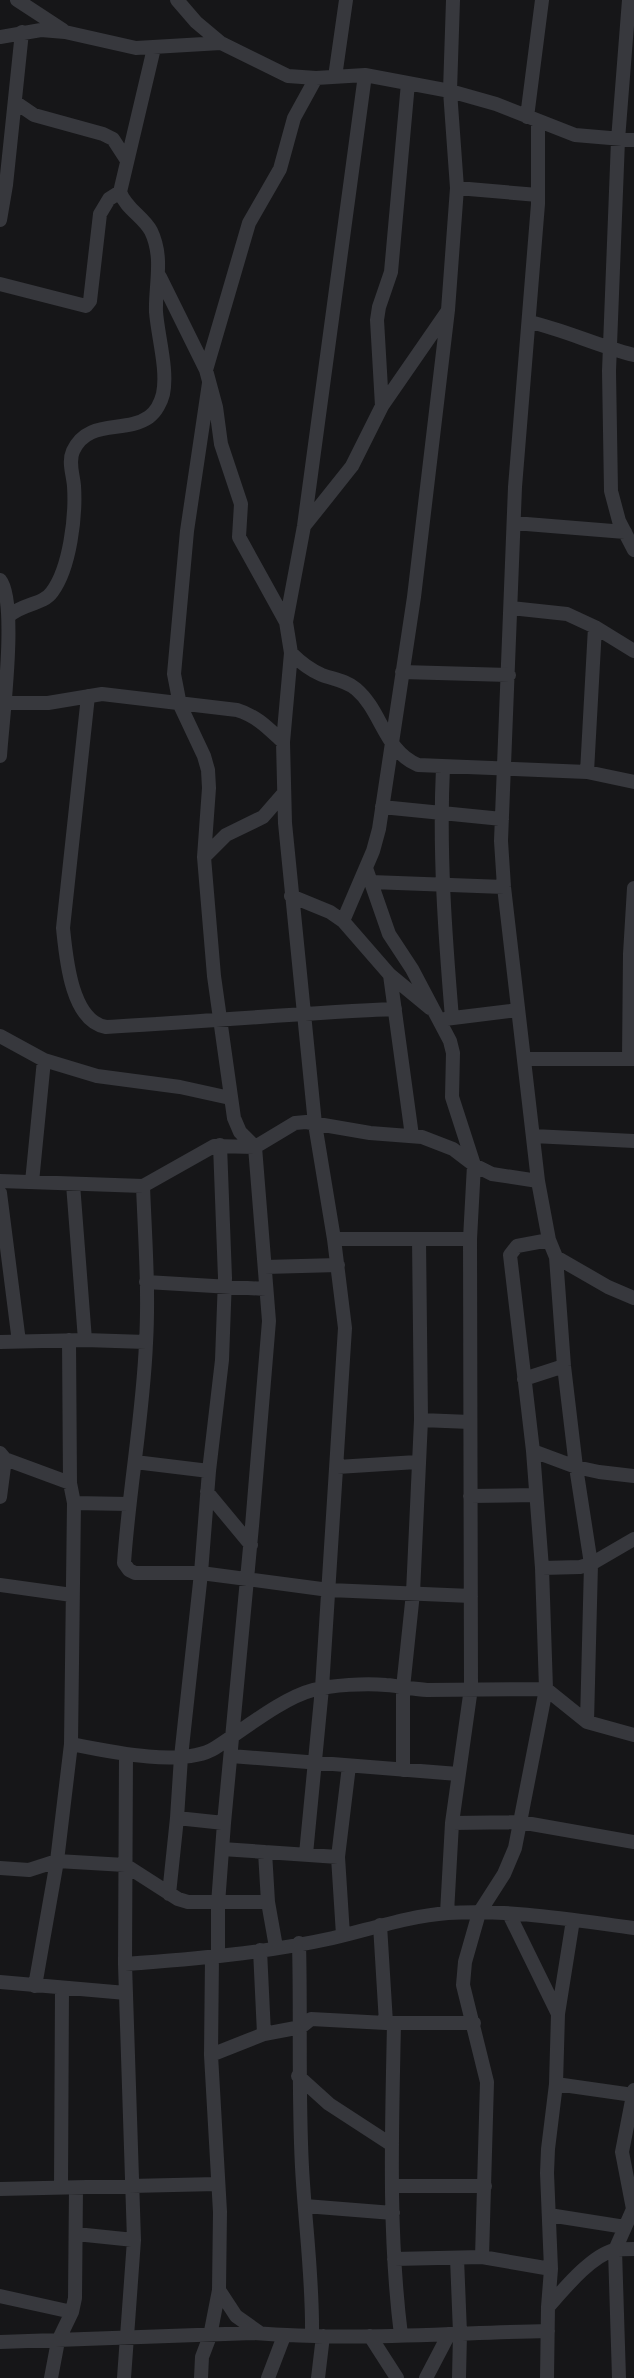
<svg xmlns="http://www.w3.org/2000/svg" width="634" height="2378" viewBox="0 0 634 2378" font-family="'Public Sans',sans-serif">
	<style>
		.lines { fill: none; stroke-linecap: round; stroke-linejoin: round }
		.minor { stroke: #37383d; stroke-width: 14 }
	</style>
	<rect width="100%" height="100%" fill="#161618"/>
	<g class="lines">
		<!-- minor -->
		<path class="minor" d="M 17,0 L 63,30
			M 177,0 L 196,22 L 221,43 L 288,76 L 316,78 L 365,75 L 450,91 L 496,104 L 575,135 L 634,140
			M 629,0 L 618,140 L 609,371 L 611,491 L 619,521 L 634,550
			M 0,37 L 41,30 L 65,32 L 136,48 L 221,43
			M 335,77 L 346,0
			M 15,102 L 34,115 L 103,134 L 113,139 L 126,159
			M 527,117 L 542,0
			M 538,122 L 538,204 L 515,487 L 501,841 L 504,887 L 538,1181 L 549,1240 L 556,1257 L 564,1366 L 576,1467 L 591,1564 L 587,1722
			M 457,188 L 538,195
			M 0,220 L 6,185 L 22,32
			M 160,277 L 206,370 L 216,407 L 221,444 L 241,504 L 239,537 L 286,622
			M 0,284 L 86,306 L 90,301 L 100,214 L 109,199 L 120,192
			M 530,322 C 565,330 598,346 634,355
			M 206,370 L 249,223 L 280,169 L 294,118 L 316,78
			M 209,383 L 187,531 L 174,674 L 180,705 L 204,756 L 208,770 L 209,788 L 204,857 L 214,976 L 234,1118 L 240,1132 L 255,1147 L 269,1321 L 252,1526 L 224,1823 L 218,1904 L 218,1956
			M 382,406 L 377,320 L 379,307 L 391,272 L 408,83
			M 514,523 L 625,532
			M 305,525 L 352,466 L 382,406 L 447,312
			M 0,580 C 18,602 2,722 0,756
			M 511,608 L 567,614 L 595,627 L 634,651
			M 9,616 C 23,603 43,605 52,592 C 70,568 76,516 74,486 C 73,474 68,462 73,451 C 88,418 125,434 149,417 C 156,412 161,402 163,394 C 168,370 158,337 156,312 C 155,285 164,258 151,231 C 143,216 126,209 120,192 L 154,48
			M 291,653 C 300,662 310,670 322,675 C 333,679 347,681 356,689 C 382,711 384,751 418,765 L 587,772 L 634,782
			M 402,672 L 509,675
			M 88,696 L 63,928 C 66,957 71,1021 106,1027 C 202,1022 298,1013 395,1009
			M 4,703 L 48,703 L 102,694 L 237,710 C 257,716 268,728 283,742
			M 443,767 C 439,851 445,934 452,1018
			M 587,772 L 595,627
			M 382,807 L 502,819
			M 204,857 L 226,835 L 263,817 L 283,794
			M 366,868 L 389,934 L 412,969 L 450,1041 L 453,1053 L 452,1097 L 474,1165 L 470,1239 L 471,1688 L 452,1823 L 447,1913
			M 371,882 L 504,887
			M 291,896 L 330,912 L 343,921 L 390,975 L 430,1008
			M 343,921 L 373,851 L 379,829 L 414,597 L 448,310 L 457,188 L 450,91 L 453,0
			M 390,975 L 412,1136
			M 445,1019 L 518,1010
			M 0,1036 L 44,1060 L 97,1076 L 180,1087 L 230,1098
			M 629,1058 L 630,954 L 634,888
			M 525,1059 L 634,1059
			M 533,1136 L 634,1141
			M 0,1181 L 143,1186 L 214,1146 L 255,1147 L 295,1123 L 306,1122 L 370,1133 L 422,1137 L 453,1149 L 474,1165 L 492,1174 L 538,1181
			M 32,1182 L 44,1060
			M 73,1184 L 85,1340
			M 143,1186 C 145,1238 149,1291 146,1343 C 143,1416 129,1489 124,1563 L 129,1570 L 135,1573 L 201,1573 L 329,1590 L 471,1596
			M 0,1193 L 19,1342
			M 334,1239 L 470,1239
			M 556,1257 L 608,1287 L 634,1298
			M 265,1267 L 338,1265
			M 146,1282 L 266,1289
			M 0,1342 L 85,1340 L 146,1342
			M 524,1379 L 564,1366
			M 421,1420 L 470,1422
			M 533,1451 L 576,1467 L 599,1472 L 634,1476
			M 0,1453 L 5,1459 L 70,1483
			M 135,1462 L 209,1471
			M 337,1467 L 417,1462
			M 207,1492 L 251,1545
			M 470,1496 L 536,1495
			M 0,1497 L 5,1459
			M 74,1503 L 128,1504
			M 542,1568 L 580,1567 L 591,1564 L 634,1539
			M 0,1585 L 72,1595
			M 71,1744 C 106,1751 183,1768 215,1748 C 242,1731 282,1698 313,1690 C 332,1685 366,1683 386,1685 C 400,1686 413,1689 427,1690 C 466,1690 506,1689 546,1689 L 587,1722 L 634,1735
			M 231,1756 L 458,1774
			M 403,1770 L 403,1688 L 413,1593 L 421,1420 L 419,1239
			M 177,1818 L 224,1823
			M 452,1823 L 520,1822 L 634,1842
			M 222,1849 L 338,1857
			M 265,1852 L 268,1902 L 276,1947
			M 306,1854 L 322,1688 L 345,1328 L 334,1239 L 315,1124 L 285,823 L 283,742 L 291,653 L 286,622 L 304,526 L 365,75
			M 0,1868 L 29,1870 L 57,1861 L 125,1865 L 178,1899 L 188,1902 L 268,1902
			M 169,1894 L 177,1818 L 181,1757 L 201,1573 L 209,1471 L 222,1360 L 225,1278 L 220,1145
			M 509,1914 L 558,2014
			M 380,1925 L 386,2023
			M 343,1935 L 338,1857 L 349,1766
			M 299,1943 C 301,2018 298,2092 302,2167 C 305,2224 313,2279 312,2336
			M 260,1950 L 264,2034
			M 125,1964 C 195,1959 265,1953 333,1938 C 371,1929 409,1916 448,1913 C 510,1909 573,1920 634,1928
			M 0,1982 L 126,1993
			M 35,1986 L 57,1861 L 71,1744 L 74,1503 L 70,1483 L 69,1340
			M 394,2023 C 392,2127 388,2232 401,2335
			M 211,2055 L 264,2034 L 301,2027 L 311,2019 L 386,2023 L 474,2023
			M 298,2076 L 329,2104 L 392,2145
			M 556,2084 L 633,2095
			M 393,2186 L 485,2186
			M 61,2188 L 62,1988
			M 0,2189 L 217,2184
			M 305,2206 L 393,2213
			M 549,2215 L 625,2227
			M 76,2234 L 134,2240
			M 482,2257 L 487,2082 L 463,1985 L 465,1962 L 479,1913 L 504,1874 L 515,1848 L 546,1689 L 542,1568 L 533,1451 L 510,1255 L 517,1246 L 549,1240
			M 457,2258 L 460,2333 L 459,2378
			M 394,2259 L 482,2257 L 551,2269 L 548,2307
			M 551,2269 L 547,2173 L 548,2149 L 556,2084 L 558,2014 L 573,1920
			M 219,2290 L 236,2316 L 260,2333
			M 0,2296 L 72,2312
			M 370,2336 L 397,2378
			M 0,2342 L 253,2333 C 351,2341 450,2333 548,2331
			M 51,2378 L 58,2341 L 72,2312 L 75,2298 L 76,2188
			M 124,2378 L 134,2240 L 125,1964 L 126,1755
			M 201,2378 L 202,2357 L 210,2336 L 219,2290 L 220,2212 L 211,2055 L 212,1957
			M 268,2378 L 284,2336
			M 318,2378 L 323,2336
			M 426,2378 L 449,2334
			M 547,2378 L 548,2307 C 564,2289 591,2256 614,2250 C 620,2249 628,2249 634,2249
			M 619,2378 L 615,2250 L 633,2209 L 622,2152 L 634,2090"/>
	</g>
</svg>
